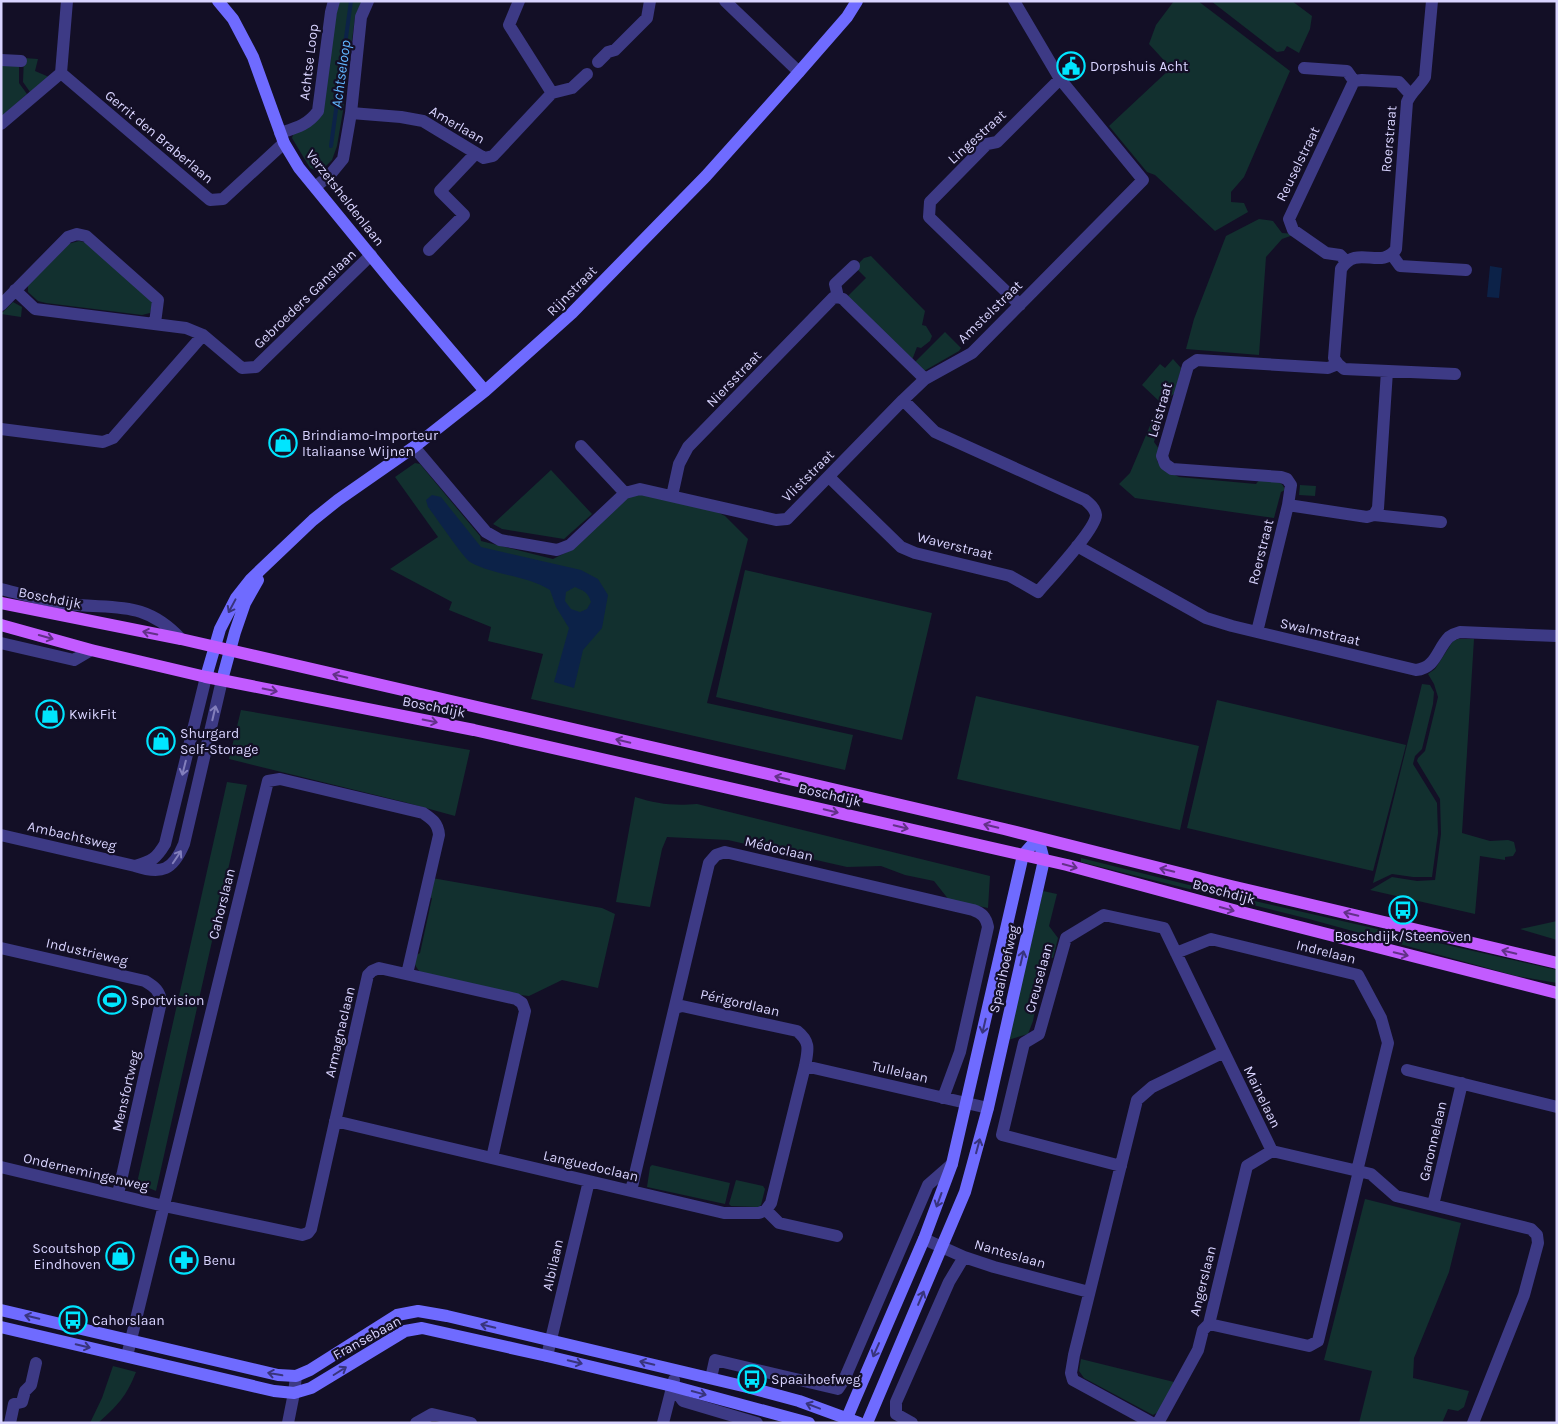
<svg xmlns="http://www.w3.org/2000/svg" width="1558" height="1424" viewBox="0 0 1558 1424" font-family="Karla,sans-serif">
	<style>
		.green { fill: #12302f }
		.water { fill: #0c2248; fill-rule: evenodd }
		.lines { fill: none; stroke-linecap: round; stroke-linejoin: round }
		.stream { stroke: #0c2248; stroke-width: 4 }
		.street { stroke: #3d3a85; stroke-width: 12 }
		.secondary { stroke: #6f6bff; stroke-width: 12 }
		.primary { stroke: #c25bff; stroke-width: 12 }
		.oneway { stroke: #38347d }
		.oneway2 { stroke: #623188 }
		.oneway3 { stroke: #837fbc }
		.labels { text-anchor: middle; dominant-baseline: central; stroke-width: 4.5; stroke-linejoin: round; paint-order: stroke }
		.street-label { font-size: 14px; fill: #d9d4ff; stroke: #130f26 }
		.poi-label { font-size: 14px; fill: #d9d4ff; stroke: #130f26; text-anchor: start }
		.water-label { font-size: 15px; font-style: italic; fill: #62b6ff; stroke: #130f26 }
	</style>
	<rect width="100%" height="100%" fill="#130f26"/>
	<!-- green -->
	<path class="green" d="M 339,1 L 362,1 L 355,17 L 343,111 L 337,146 L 332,160 L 323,169 L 317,171 L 310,168 L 292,138 L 294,132 L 314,123 Z
		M 1174,1 L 1198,1 L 1290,71 L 1244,177 L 1231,192 L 1231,202 L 1244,203 L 1248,212 L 1215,231 L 1155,175 L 1147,172 L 1109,126 L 1171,68 L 1149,44 L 1156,25 Z
		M 1211,1 L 1292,1 L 1312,16 L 1310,29 L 1299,53 L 1287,46 L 1284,51 L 1277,52 Z
		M 24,58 L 38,59 L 35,71 L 49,77 L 30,92 L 23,82 Z
		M 1,64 L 19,66 L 19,83 L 27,94 L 1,117 Z
		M 1259,219 L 1273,221 L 1282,233 L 1296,234 L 1282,239 L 1266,257 L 1259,355 L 1186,349 L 1194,319 L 1226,236 Z
		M 79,241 L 88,243 L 153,301 L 150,313 L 142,315 L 46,303 L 38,301 L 28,292 L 28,285 L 68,244 Z
		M 871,256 L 925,311 L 922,325 L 926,326 L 932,336 L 930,341 L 921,348 L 917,347 L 912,360 L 847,297 L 866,278 L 855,267 L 864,258 Z
		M 13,302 L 22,307 L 21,317 L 1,314 Z
		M 945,332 L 961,348 L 959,351 L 924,371 L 915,362 Z
		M 1173,359 L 1181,368 L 1175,393 L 1166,400 L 1154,442 L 1159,449 L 1157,461 L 1163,469 L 1179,477 L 1256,484 L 1260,479 C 1270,480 1282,479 1285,490 L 1281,492 L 1274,518 L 1135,498 L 1119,484 L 1130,473 L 1160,402 L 1142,385 L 1160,364 L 1165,368 Z
		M 415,463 L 420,464 L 480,536 L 481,541 L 553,559 L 571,550 L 628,497 L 639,494 L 717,512 L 725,516 L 748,539 L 707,703 L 853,735 L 845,770 L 531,699 L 543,654 L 488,641 L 491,627 L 449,610 L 452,602 L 390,569 L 438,537 L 395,477 Z
		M 551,470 L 592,514 L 564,539 L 502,529 L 493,524 Z
		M 1300,485 L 1316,486 L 1315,496 L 1299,495 Z
		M 745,570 L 932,613 L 902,740 L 716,697 Z
		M 1458,639 L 1474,639 L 1462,833 L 1490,841 L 1508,840 L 1514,842 L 1516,851 L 1513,856 L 1505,857 L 1505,860 L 1480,856 L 1475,914 L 1370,890 L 1392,877 L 1417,881 L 1435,880 L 1441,834 L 1440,799 L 1417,761 L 1418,758 L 1425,751 L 1438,697 L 1434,684 L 1428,674 L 1435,669 L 1453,641 Z
		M 1422,684 L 1430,685 L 1434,692 L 1433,704 L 1422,749 L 1415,756 L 1413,764 L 1437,803 L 1438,833 L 1432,877 L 1413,877 L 1392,874 L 1373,883 Z
		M 976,696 L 1199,746 L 1180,830 L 957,779 Z
		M 1217,700 L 1406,745 L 1373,871 L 1187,828 Z
		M 241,710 L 470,750 L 455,816 L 404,802 L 229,759 Z
		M 227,782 L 247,785 L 156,1191 L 137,1183 Z
		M 635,797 C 657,804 673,806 697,804 L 990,876 L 988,908 L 949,900 L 934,881 L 905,875 L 881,866 L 847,867 L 728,840 L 667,837 L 662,849 L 650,907 L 616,902 Z
		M 1081,858 L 1237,897 L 1557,970 L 1557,983 L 1516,976 L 1309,919 L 1081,862 Z
		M 432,878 L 602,908 L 615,914 L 598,988 L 562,980 L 529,996 L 520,995 L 420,972 C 416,967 413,963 415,956 L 420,953 L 432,898 L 428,897 Z
		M 1043,891 L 1057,894 L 1049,926 L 1058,938 L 1053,958 L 1045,957 L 1033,1021 L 1028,1034 L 1008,1040 Z
		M 1557,921 L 1557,940 L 1520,929 Z
		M 652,1165 L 730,1183 L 725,1204 L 647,1187 L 650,1167 Z
		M 736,1180 L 763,1186 L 765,1189 L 761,1205 L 758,1207 L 731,1206 L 729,1204 Z
		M 1365,1199 L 1461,1223 L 1449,1272 L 1414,1358 L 1413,1378 L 1469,1391 L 1464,1407 L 1458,1411 L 1448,1409 L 1442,1423 L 1359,1423 L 1372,1371 L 1324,1360 Z
		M 1081,1359 L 1174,1382 L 1160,1411 L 1153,1415 L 1084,1378 L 1079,1371 Z
		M 113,1366 L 136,1372 C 126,1397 118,1405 98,1423 L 90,1423 L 102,1398 Z"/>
	<!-- water -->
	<path class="water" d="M 1490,266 L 1502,268 L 1499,298 L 1487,297 Z
		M 432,495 L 441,497 L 481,547 L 581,570 L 598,579 L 608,595 L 602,628 L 583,650 L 574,688 L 554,682 L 569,628 L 556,607 L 550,590 C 526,575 495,576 470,562 C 462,556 436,517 428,507 L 426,500 ZM 575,587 C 584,591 588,592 591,602 L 587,609 L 580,612 L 571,609 L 565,601 L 566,592 Z"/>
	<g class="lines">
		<!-- stream -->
		<path class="stream" d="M 331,146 L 351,1"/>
		<!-- street -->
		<path class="street" d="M 725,1 L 799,72
			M 1432,1 L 1425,77 C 1419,87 1411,92 1407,102 L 1396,249 C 1381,271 1357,243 1341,269 L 1334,358 L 1338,364 L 1344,369 L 1455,374
			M 1,60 L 21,61
			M 598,62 L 608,52 L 615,50 L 647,18 L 650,1
			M 1304,68 L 1347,71 L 1354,81
			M 61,73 L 210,200 L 223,199 L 284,143
			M 552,93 L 572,88 L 587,74
			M 351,113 L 401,117 L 423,121 L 484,158 L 493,156 L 552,93 L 509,25 L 519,1
			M 1,124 L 61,73 L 67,1
			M 280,133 C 296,128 308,125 318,111 L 331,12 L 334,1
			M 315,187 L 329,176 L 343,159 L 351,113 L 361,17 L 368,1
			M 429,250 L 464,215 L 440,191 L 476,153
			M 1392,255 L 1400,266 L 1466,270
			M 1346,261 L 1340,255 L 1326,253 L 1293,230 L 1289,219 L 1354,81 L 1362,80 L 1399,82 L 1410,94
			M 15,290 L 35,309 L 186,328 L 203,335 L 242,368 L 256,367 L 371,255
			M 838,297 L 835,284 L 854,266
			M 1,305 L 68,237 L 77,234 L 86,236 L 158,300 L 155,323
			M 1020,305 L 929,217 L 930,202 L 987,144 L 997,142 L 1060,79
			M 1,429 L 103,442 L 113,438 L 203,335
			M 581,446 L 625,493
			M 414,447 L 486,532 L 500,540 L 557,550 L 570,545 L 625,493 L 640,489 L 776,520 L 787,519 L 903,400
			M 829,477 L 901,547 L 915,553 L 1010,576 L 1038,592 C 1049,579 1096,529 1096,515 C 1095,508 1090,504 1085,500 L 935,432 L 903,400 L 925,379 L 972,353 L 1143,180 L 1060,79 L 1014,1
			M 672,496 L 679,464 L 688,447 L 833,298 L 838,297 L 843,299 L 925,379
			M 1288,505 L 1291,485 L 1287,479 L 1281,477 L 1172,469 L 1165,464 L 1162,456 L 1188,366 L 1197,360 L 1328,368 L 1338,364
			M 1374,515 L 1441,522
			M 1077,546 L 1206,618 L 1232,626 L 1416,670 C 1436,668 1437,649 1449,637 C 1452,635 1456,633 1460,632 L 1557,636
			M 1,589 C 21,594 42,600 62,603 C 110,611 142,597 181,639
			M 1257,632 L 1288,505 L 1367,517 L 1374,515 L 1378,508 L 1387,371
			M 1,643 L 74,660 L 91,650
			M 1,835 L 135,866 C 162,875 173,870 184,844 L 222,680
			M 135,866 C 152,861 156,859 165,844 L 206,677
			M 1,948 L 145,981 C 155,987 160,991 161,1002 L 118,1194
			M 1176,953 L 1211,939 L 1358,975 L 1381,1018 L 1388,1043 L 1357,1171
			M 675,1008 L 682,1006 L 797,1031 C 811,1042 808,1050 805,1066 L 771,1203 L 766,1210
			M 805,1066 L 988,1108
			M 1407,1070 L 1557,1107
			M 335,1121 L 724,1213 L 759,1213 L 766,1210 L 779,1223 L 837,1236
			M 1121,1166 L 1002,1135 L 1024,1043 L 1039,1034 L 1066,938 L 1104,915 L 1164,928 L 1224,1052
			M 1,1167 L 164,1206 L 302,1235 L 308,1233 L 311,1229 L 368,975 L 372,971 L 379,968 L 516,999 L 522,1003 L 525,1011 L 492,1158
			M 631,1191 L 709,863 L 716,855 L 725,852 L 973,910 C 982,913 986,917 988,927 L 960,1052 L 943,1098
			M 1433,1205 L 1462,1083
			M 924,1239 L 964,1257 L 994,1267 L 1089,1292
			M 1209,1324 L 1309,1346 L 1318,1341 L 1359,1171
			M 127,1356 L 268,781 L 280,779 L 423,813 C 432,819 438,823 439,835 L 407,974
			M 547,1356 L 589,1181
			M 711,1378 L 715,1360 L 838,1389 L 844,1380 L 928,1185 L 952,1164
			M 672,1386 L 683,1401 L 757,1423
			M 10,1423 L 14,1404 L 22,1402 L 25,1391 L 31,1385 L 36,1363
			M 288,1423 L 294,1393 L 296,1376
			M 416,1423 L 432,1414 L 471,1423
			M 663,1423 L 674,1380
			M 912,1423 L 896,1414 L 896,1402 L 949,1282 L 964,1257
			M 1152,1423 L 1073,1380 L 1071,1373 L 1074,1355 L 1137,1100 L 1152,1087 L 1224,1052 L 1272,1151 L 1371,1174 L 1396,1196 L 1531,1229 L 1537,1235 L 1538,1243 L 1524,1295 L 1473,1423
			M 1158,1423 L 1198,1350 L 1203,1330 L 1209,1324 L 1247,1166 L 1272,1151"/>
		<!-- secondary -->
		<path class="secondary" d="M 218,1 L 233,19 L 253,57 L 284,143 L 299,168 L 394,284 L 485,391
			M 206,677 L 220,629 L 236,598 L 251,579 L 313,520 L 338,500 L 414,447 L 485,391 L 572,313 L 706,176 L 799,72 L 847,17 L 857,1
			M 222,680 L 235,632 L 245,603 L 258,580
			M 1,1310 L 278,1375 L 296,1376 L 310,1370 L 397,1315 L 418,1311 L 447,1316 L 747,1387 L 799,1401 L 859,1423
			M 1,1327 L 274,1391 L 294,1393 L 311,1388 L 405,1331 L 422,1328 L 547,1356 L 672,1386 L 809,1423
			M 848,1423 L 847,1418 L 855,1399 L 924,1239 L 952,1164 L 1023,855 L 1038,838
			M 867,1423 L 965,1192 L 988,1108 L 1044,860 L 1038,838"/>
		<!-- primary -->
		<path class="primary" d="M 1,603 L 181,639 L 686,755 L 1004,829 L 1231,886 L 1557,963
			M 1,625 L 91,650 L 206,677 L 474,730 L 1067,865 L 1237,911 L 1557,993"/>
	</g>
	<!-- one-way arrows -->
	<defs><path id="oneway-shaft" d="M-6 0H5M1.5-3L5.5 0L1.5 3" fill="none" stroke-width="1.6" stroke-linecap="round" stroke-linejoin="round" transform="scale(1.25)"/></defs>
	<g class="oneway">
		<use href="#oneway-shaft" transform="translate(232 606) rotate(118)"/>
		<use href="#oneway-shaft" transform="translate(1022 958) rotate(-77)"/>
		<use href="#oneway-shaft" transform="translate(984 1026) rotate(103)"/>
		<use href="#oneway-shaft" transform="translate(978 1146) rotate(-75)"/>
		<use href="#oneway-shaft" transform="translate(939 1200) rotate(110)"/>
		<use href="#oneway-shaft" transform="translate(921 1298) rotate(-67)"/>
		<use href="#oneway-shaft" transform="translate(32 1317) rotate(-167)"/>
		<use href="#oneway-shaft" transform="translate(488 1326) rotate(-167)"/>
		<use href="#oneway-shaft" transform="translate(83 1346) rotate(13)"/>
		<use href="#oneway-shaft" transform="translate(876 1350) rotate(114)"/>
		<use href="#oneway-shaft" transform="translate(575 1362) rotate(14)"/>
		<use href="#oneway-shaft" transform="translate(647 1363) rotate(-167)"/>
		<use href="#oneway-shaft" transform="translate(340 1371) rotate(-32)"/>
		<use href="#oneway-shaft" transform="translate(275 1374) rotate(-170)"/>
		<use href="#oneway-shaft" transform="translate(699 1393) rotate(15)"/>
		<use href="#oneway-shaft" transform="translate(813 1406) rotate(-159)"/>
	</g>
	<g class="oneway2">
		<use href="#oneway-shaft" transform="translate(150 633) rotate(-169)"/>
		<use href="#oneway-shaft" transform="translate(46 637) rotate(16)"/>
		<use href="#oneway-shaft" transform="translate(340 676) rotate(-167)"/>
		<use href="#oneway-shaft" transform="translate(270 690) rotate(11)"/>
		<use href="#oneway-shaft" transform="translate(430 721) rotate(11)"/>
		<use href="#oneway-shaft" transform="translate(623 741) rotate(-167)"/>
		<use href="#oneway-shaft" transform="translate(782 778) rotate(-167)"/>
		<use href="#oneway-shaft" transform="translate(831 811) rotate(13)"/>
		<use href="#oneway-shaft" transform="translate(991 826) rotate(-167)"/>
		<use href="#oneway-shaft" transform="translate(901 827) rotate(13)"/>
		<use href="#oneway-shaft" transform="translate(1070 866) rotate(15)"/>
		<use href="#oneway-shaft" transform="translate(1167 870) rotate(-166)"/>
		<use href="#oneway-shaft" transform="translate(1227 909) rotate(15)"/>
		<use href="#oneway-shaft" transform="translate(1351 914) rotate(-167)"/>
		<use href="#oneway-shaft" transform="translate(1509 952) rotate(-167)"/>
		<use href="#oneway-shaft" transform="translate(1401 954) rotate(14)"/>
	</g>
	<g class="oneway3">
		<use href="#oneway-shaft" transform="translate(214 713) rotate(-77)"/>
		<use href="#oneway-shaft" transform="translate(184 768) rotate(104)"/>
		<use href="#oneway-shaft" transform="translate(177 857) rotate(-56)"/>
	</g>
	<!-- icons -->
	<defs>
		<g id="civic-ring" transform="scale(1.4375)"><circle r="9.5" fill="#130f26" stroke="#00e5ff" stroke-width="1.5"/><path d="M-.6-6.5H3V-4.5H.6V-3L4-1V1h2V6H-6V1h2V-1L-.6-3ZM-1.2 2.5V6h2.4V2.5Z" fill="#00e5ff"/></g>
		<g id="shop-ring" transform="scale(1.4375)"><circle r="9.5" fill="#130f26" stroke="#00e5ff" stroke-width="1.5"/><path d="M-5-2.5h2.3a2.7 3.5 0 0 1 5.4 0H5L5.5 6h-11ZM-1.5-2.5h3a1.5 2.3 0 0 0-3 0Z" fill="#00e5ff"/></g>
		<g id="bus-ring" transform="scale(1.4375)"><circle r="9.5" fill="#130f26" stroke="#00e5ff" stroke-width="1.5"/><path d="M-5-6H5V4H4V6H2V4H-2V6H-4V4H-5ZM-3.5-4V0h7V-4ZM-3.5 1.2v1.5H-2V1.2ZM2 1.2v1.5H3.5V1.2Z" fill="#00e5ff"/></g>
		<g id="stadium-ring" transform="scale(1.4375)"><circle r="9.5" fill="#130f26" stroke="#00e5ff" stroke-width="1.5"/><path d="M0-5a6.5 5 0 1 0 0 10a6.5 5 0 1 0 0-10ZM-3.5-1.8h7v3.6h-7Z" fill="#00e5ff"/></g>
		<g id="pharmacy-ring" transform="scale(1.4375)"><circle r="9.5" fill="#130f26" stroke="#00e5ff" stroke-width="1.5"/><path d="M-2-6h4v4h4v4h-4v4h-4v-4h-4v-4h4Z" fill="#00e5ff"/></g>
	</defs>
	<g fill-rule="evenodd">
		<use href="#civic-ring" x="1071" y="66"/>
		<use href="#shop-ring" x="283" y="443"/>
		<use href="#shop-ring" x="50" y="714"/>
		<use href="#shop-ring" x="161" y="741"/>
		<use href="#bus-ring" x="1403" y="910"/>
		<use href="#stadium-ring" x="112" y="1000"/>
		<use href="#shop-ring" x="120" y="1256"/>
		<use href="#pharmacy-ring" x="184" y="1260"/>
		<use href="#bus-ring" x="73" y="1320"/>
		<use href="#bus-ring" x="752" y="1379"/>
	</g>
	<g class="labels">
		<!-- street labels -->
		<g class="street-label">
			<text transform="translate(309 62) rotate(-83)">Achtse Loop</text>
			<text transform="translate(457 125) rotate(30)">Amerlaan</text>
			<text transform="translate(159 137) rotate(40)">Gerrit den Braberlaan</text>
			<text transform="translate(977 137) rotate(-42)">Lingestraat</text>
			<text transform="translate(1389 139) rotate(-85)">Roerstraat</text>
			<text transform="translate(1298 164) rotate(-64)">Reuselstraat</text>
			<text transform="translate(345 198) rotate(52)">Verzetsheldenlaan</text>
			<text transform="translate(572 291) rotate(-45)">Rijnstraat</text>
			<text transform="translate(305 299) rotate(-44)">Gebroeders Ganslaan</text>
			<text transform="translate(990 312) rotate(-44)">Amstelstraat</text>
			<text transform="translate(734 379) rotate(-46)">Niersstraat</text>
			<text transform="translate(1160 410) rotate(-74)">Leistraat</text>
			<text transform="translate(808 476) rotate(-45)">Vliststraat</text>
			<text transform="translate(955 546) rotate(14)">Waverstraat</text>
			<text transform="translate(1261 552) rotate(-76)">Roerstraat</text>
			<text transform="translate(50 598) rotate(11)">Boschdijk</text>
			<text transform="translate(1320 632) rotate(13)">Swalmstraat</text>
			<text transform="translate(434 707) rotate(11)">Boschdijk</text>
			<text transform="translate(830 795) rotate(13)">Boschdijk</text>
			<text transform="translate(72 836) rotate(13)">Ambachtsweg</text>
			<text transform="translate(779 849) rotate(13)">Médoclaan</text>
			<text transform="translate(1224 892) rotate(15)">Boschdijk</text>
			<text transform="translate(222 904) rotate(-76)">Cahorslaan</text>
			<text transform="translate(87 952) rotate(13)">Industrieweg</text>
			<text transform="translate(1326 952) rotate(14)">Indrelaan</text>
			<text transform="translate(1004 969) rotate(-77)">Spaaihoefweg</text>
			<text transform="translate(1039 978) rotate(-75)">Creuselaan</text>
			<text transform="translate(740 1003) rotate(13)">Périgordlaan</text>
			<text transform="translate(340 1032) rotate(-77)">Armagnaclaan</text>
			<text transform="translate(900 1072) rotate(13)">Tullelaan</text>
			<text transform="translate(126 1091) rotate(-77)">Mensfortweg</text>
			<text transform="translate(1262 1097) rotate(64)">Mainelaan</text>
			<text transform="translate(1433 1141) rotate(-77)">Garonnelaan</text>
			<text transform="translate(591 1166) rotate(13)">Languedoclaan</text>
			<text transform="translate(86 1172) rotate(13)">Ondernemingenweg</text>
			<text transform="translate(1010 1254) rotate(16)">Nanteslaan</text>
			<text transform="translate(553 1265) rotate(-77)">Albilaan</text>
			<text transform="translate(1203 1281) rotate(-76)">Angerslaan</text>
			<text transform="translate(367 1338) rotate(-29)">Fransebaan</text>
		</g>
		<!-- poi labels -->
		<g class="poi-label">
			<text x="1090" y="66">Dorpshuis Acht</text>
			<text x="302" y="435">Brindiamo-Importeur<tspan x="302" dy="16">Italiaanse Wijnen</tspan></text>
			<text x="69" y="714">KwikFit</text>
			<text x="180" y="733">Shurgard<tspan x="180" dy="16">Self-Storage</tspan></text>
			<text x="1403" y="936" text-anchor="middle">Boschdijk/Steenoven</text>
			<text x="131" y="1000">Sportvision</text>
			<text x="101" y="1248" text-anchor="end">Scoutshop<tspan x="101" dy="16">Eindhoven</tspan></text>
			<text x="203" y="1260">Benu</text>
			<text x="92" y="1320">Cahorslaan</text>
			<text x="771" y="1379">Spaaihoefweg</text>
		</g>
		<!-- water labels -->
		<g class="water-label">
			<text transform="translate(341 74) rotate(-82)">Achtseloop</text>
		</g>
	</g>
	<!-- border -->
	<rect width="1558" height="1424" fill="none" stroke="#d9d4ff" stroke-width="5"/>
</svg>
